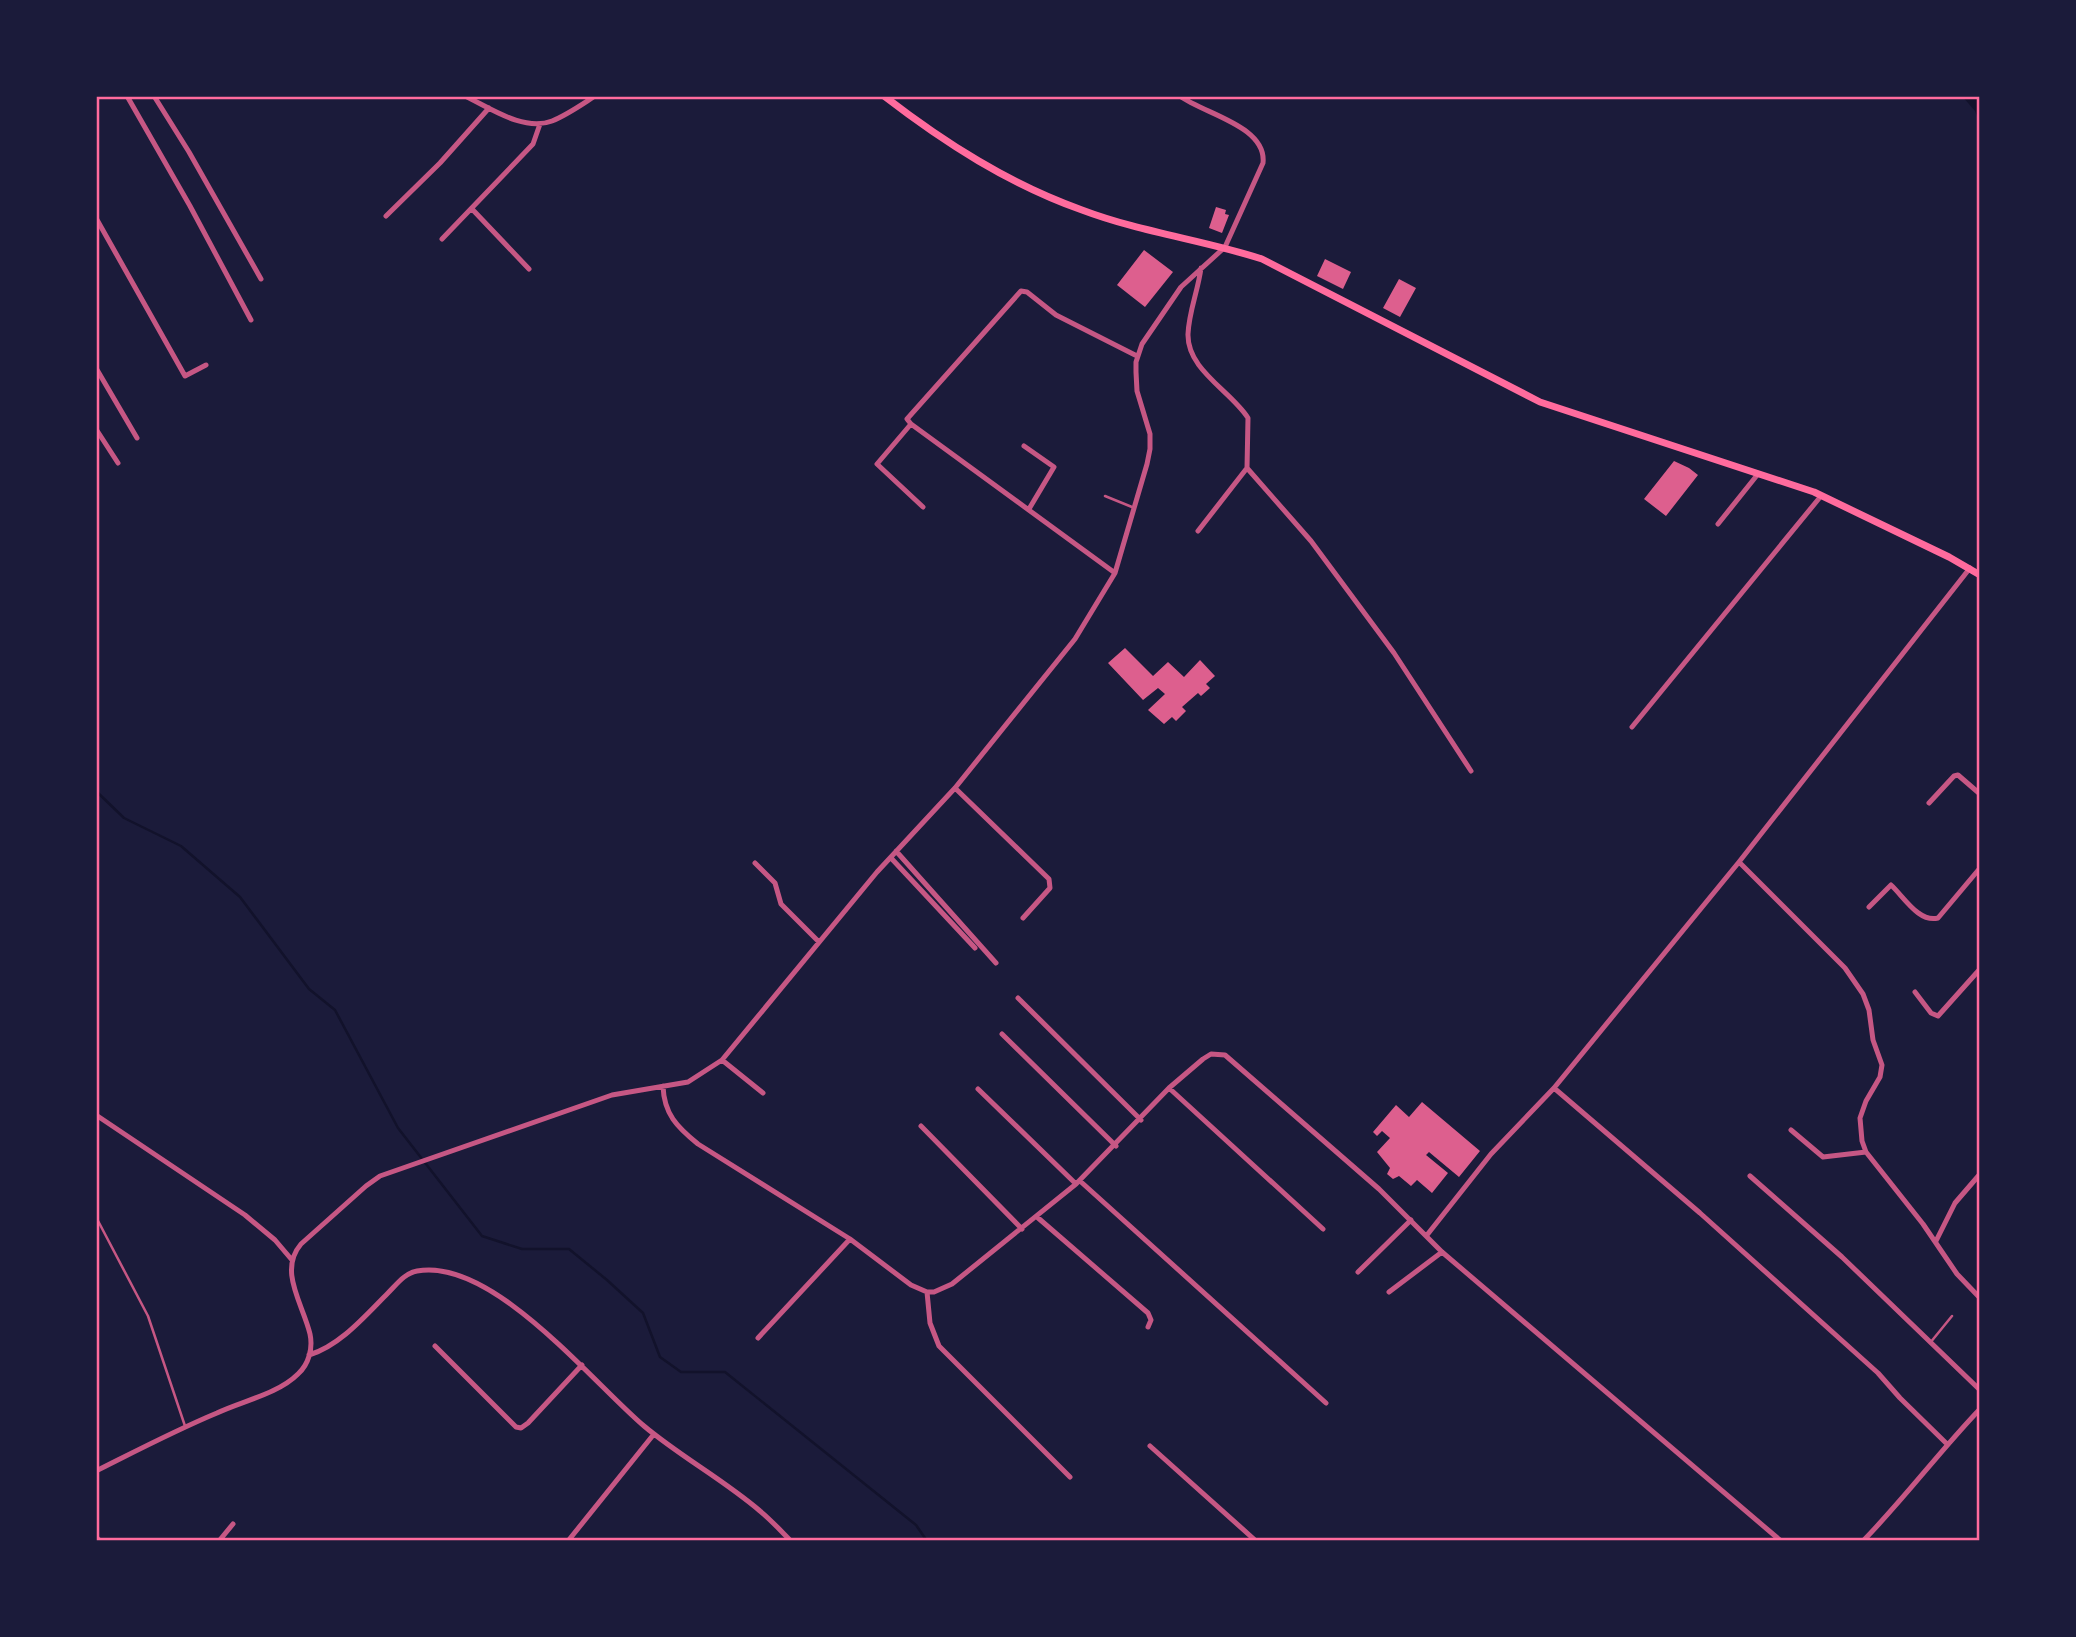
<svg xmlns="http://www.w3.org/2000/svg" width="2076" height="1637" viewBox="0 0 2076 1637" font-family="Rubik,sans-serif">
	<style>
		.water { fill: #12122b }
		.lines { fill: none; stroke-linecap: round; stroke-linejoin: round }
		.stream { stroke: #12122b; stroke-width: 2.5 }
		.building { fill: #dd5f8e }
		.service { stroke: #c65784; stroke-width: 2.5 }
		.minor { stroke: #c65784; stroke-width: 5 }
		.secondary { stroke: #ff6b9d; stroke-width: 7 }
		.neatline { fill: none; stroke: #ff6b9d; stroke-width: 2.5 }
	</style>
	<rect width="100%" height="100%" fill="#1b1b3a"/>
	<!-- water -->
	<path class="water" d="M 1962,96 L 1980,96 L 1980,124 L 1975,111 Z"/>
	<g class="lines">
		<!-- stream -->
		<path class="stream" d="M 96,791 L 124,818 L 181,846 L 240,897 L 309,989 L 335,1010 L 398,1128 L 482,1236 L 522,1249 L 569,1249 L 607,1280 L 643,1313 L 660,1357 L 681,1372 L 725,1372 L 916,1525 L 927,1541"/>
	</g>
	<!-- building -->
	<path class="building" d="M 1216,207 L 1226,210 L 1225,214 L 1229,215 L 1222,233 L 1209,228 Z
		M 1144,250 L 1173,272 L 1145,307 L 1117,285 Z
		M 1325,259 L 1351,272 L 1343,289 L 1317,276 Z
		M 1399,279 L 1416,288 L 1400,317 L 1383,308 Z
		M 1674,461 L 1689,468 L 1698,475 L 1666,516 L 1644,499 Z
		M 1125,648 L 1153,676 L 1168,662 L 1184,677 L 1200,660 L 1215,676 L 1206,684 L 1210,688 L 1201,696 L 1198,693 L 1182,707 L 1186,711 L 1176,721 L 1172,717 L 1164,724 L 1148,710 L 1165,694 L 1158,688 L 1143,700 L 1108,663 Z
		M 1422,1102 L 1480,1151 L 1459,1177 L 1429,1152 L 1426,1155 L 1448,1173 L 1432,1193 L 1417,1180 L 1411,1186 L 1399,1176 L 1393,1179 L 1387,1174 L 1390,1168 L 1377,1152 L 1390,1138 L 1382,1131 L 1377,1136 L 1373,1132 L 1396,1105 L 1409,1117 Z"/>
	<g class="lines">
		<!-- service -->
		<path class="service" d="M 1105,496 L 1132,507
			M 96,1217 L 148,1316 L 185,1426
			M 1930,1343 L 1952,1316"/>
		<!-- minor -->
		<path class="minor" d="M 127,96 L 190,206 L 251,320
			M 154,96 L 189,152 L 261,279
			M 465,96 C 490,108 524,132 552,121 C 567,115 581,105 595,96
			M 472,209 L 529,269
			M 386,216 L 440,163 L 489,108
			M 96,218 L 185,376 L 206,365
			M 442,239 L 533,144 L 540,124
			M 1201,268 C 1198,291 1189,311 1188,334 C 1187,370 1231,391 1248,418 L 1247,468 L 1311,541 L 1394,653 L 1471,771
			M 96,368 L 137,438
			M 911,424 L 877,464 L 923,507
			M 96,429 L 118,463
			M 1024,446 L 1054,467 L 1029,509
			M 1718,524 L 1758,474
			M 1198,531 L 1247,468
			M 1115,573 L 911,424 L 907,419 L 1021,291 L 1027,292 L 1056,315 L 1137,356
			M 1632,727 L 1821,496
			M 955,788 L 1049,879 L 1050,888 L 1023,918
			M 1929,803 L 1954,776 L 1958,775 L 1980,794
			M 896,851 L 996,963
			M 891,858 L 975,948
			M 1739,862 L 1845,968 L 1863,994 L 1869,1010 L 1873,1040 L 1882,1065 L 1880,1077 L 1866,1101 L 1860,1118 L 1862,1141 L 1866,1152 L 1923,1224 L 1957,1274 L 1980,1298
			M 755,863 L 775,883 L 781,904 L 819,942
			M 1869,907 L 1891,885 C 1904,897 1919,923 1938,918 L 1980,868
			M 1915,992 L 1931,1013 L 1938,1016 L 1980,969
			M 1018,998 L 1141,1120
			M 1002,1034 L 1116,1146
			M 722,1060 L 763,1093
			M 663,1086 C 664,1114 677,1127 698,1144 L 850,1239 L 911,1285 L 927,1292 L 934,1292 L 952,1284 L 1076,1184 L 1169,1088 L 1203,1059 L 1211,1054 L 1225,1055 L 1379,1189 L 1442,1252 L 1781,1541
			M 1169,1088 L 1323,1229
			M 1554,1088 L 1700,1213 L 1878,1373 L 1900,1398 L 1947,1444
			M 978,1089 L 1076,1184
			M 96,1115 L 245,1215 L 275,1240 L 292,1260
			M 921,1126 L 1022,1229
			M 1791,1130 L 1823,1157 L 1866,1152
			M 1750,1176 L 1842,1257 L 1980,1390
			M 1080,1181 L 1326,1403
			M 1037,1217 L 1148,1313 L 1151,1320 L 1148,1327
			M 1427,1235 L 1491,1154 L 1554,1088 L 1739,862 L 1970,568
			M 1936,1241 L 1955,1203 L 1980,1174
			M 1358,1272 L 1411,1220
			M 927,1292 L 930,1323 L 939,1346 L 1070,1477
			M 1389,1292 L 1442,1252
			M 758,1338 L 850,1239
			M 435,1346 L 516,1427 L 521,1428 L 528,1423 L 582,1365
			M 309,1355 C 340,1346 366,1315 388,1293 C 397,1284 405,1273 417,1271 C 492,1257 592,1382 644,1426 C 681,1457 724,1480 760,1511 C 771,1520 781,1531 791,1541
			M 1150,1446 L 1256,1541
			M 96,1471 C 136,1451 176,1430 217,1413 C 242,1401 278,1394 298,1374 C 309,1364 313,1348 310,1334 C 303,1304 278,1271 301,1244 L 366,1186 L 380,1176 L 612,1095 L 688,1082 L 722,1060 L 877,872 L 955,788 L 1075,639 L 1115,573 L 1147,464 L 1150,449 L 1150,434 L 1137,391 L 1136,372 L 1136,362 L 1142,344 L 1181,287 L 1225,247 L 1263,163 C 1267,126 1204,114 1180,96
			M 96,1537 L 100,1541
			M 219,1541 L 233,1524
			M 568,1541 L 654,1434
			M 1863,1541 C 1904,1499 1939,1452 1980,1409"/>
		<!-- secondary -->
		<path class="secondary" d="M 884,96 C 945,143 1009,184 1082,210 C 1140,232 1203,240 1262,259 L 1540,402 L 1814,492 L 1949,557 L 1980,575"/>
	</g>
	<!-- border -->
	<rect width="2076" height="1637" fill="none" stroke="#1b1b3a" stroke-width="196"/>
	<rect x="98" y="98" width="1880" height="1441" class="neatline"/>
</svg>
